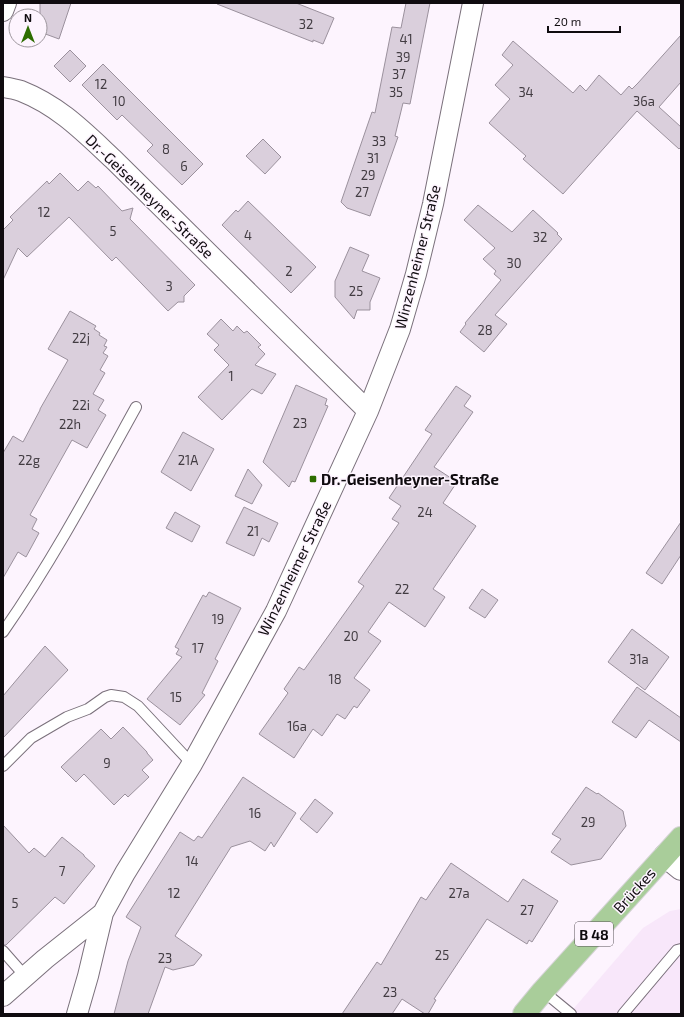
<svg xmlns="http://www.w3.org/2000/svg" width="684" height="1017" viewBox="0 0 684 1017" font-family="'Exo 2',sans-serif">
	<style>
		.built { fill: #f8e7fa }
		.building { fill: #dacfdc; stroke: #9b919d }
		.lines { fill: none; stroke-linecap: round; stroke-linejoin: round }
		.lane-casing { stroke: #7a707b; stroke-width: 12 }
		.street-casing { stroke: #7a707b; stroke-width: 22 }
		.secondary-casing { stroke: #7a707b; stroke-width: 24 }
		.primary-casing { stroke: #d4d3d4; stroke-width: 24 }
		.lane { stroke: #fff; stroke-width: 10 }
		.street { stroke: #fff; stroke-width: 20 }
		.secondary { stroke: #fff; stroke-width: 22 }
		.primary { stroke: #a9cd9a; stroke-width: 22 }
		.poi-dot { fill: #2d6d00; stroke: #fdf4fe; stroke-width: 1.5 }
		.labels { text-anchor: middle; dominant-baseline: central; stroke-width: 3; stroke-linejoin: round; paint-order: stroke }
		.number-label { font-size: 13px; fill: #423c42 }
		.shield { fill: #fdf4fe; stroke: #565157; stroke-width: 1 }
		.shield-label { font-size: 14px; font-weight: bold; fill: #0f0b0f }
		.street-label { font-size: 15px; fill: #0f0b0f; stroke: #fdf4fe }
		.poi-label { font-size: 15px; font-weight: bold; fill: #0f0b0f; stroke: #fdf4fe; text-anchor: start }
	</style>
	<rect width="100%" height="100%" fill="#fdf4fe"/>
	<!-- built -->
	<path class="built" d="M 681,909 L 681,1014 L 569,1014 L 643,928 L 670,911 Z"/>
	<!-- building -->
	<path class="building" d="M 40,3 L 71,3 L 59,39 L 40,32 Z
		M 217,3 L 296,3 L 334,18 L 323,44 L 313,40 L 313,42 L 217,4 Z
		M 406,3 L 430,3 L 410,104 L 403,103 L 395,136 L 398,137 L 370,216 L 347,208 L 341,202 L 372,112 L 375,113 L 392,27 L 401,28 Z
		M 681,35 L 681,82 L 659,107 L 681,127 L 681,147 L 679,149 L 637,111 L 563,194 L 523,159 L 526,156 L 489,123 L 510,99 L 495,85 L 513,65 L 502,55 L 513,41 L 573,93 L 580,85 L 586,91 L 599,75 L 621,95 L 629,86 L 632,89 L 638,83 Z
		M 70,50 L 86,66 L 70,82 L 54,66 Z
		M 103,64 L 203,164 L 182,185 L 147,151 L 153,145 L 122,115 L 117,120 L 82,85 Z
		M 263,139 L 281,157 L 265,174 L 246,156 Z
		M 60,173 L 78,191 L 88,181 L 96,188 L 98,186 L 122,211 L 133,208 L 130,219 L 195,285 L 184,296 L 184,302 L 178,302 L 168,311 L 116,257 L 112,261 L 69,217 L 27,257 L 18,248 L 3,280 L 3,230 L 13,220 L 10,217 L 47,181 L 49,184 Z
		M 248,201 L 316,267 L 291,293 L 222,225 L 236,210 L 238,212 Z
		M 478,205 L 512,232 L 533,210 L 558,233 L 557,234 L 562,239 L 495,315 L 507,324 L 484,352 L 460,332 L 466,324 L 465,323 L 501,280 L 494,274 L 496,271 L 483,259 L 495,248 L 464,220 Z
		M 350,247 L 369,255 L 362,271 L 380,278 L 370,302 L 370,310 L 357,310 L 354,319 L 335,297 L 335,281 Z
		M 70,311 L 96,326 L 94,329 L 100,333 L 99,335 L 107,340 L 104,346 L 107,347 L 103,353 L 108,356 L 100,370 L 105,373 L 93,394 L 104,400 L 98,410 L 106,415 L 87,448 L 72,440 L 30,515 L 37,519 L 32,529 L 39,533 L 26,557 L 18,552 L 3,578 L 3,453 L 13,436 L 23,442 L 40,410 L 40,409 L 68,360 L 48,349 Z
		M 221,319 L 233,331 L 237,326 L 244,333 L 247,331 L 261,345 L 258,347 L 265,354 L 255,365 L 276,374 L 262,394 L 252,389 L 222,420 L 198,397 L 229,365 L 214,350 L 219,345 L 207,334 Z
		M 296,385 L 327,399 L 325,405 L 328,406 L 295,482 L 292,481 L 289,487 L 263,462 Z
		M 456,386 L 471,396 L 464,406 L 473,412 L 434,467 L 457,482 L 443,503 L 476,526 L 433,589 L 445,597 L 425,627 L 389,602 L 368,632 L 381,641 L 354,678 L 370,690 L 357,708 L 354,706 L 345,719 L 337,714 L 322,736 L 313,729 L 294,758 L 259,734 L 288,693 L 284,689 L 299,667 L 304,670 L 364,586 L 358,582 L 399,523 L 392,519 L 401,506 L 389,498 L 432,434 L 425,430 Z
		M 183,432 L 214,449 L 191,491 L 161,472 Z
		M 248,469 L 262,485 L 252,504 L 235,496 Z
		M 244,507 L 278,523 L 269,542 L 262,538 L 254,556 L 226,543 Z
		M 175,512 L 200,526 L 192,542 L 166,528 Z
		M 681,522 L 681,555 L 662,584 L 646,573 Z
		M 482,589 L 498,600 L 485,618 L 469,608 Z
		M 209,592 L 241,608 L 215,659 L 218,661 L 202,693 L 205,695 L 180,725 L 147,699 L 182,657 L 176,654 L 179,649 L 175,647 L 203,595 L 206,597 Z
		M 632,629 L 669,657 L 645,690 L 608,662 Z
		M 45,646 L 68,670 L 3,738 L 3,696 Z
		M 637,687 L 681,718 L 681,742 L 649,720 L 636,738 L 612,722 Z
		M 123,727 L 147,752 L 147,753 L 153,760 L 142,770 L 149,777 L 128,797 L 125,794 L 114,805 L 84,774 L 76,782 L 61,767 L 101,729 L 111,739 Z
		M 243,777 L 296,813 L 274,847 L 271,842 L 265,851 L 250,841 L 231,847 L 175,936 L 202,955 L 194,965 L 173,970 L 165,967 L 148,1014 L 114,1014 L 128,961 L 141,927 L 126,917 L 180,832 L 194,841 L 198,836 L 202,838 Z
		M 586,787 L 597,794 L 598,793 L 623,811 L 626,826 L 601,859 L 571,865 L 551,852 L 561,839 L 552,834 Z
		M 315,799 L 333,813 L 317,833 L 300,819 Z
		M 3,825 L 29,853 L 34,848 L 45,857 L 62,837 L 84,855 L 84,856 L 95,866 L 64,904 L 55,897 L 6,945 L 3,945 Z
		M 451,863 L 508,902 L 523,879 L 558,901 L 532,942 L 529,940 L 527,944 L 487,919 L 434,999 L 436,1000 L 428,1014 L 425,1014 L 402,999 L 392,1014 L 342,1014 L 377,962 L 381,965 L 421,897 L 426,900 Z"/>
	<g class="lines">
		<!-- lane casing -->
		<g class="lane-casing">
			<path id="lane" d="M 3,632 C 53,560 94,483 136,407
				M 3,766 L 31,738 L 67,717 L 88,709 L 105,697 L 111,695 L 124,697 L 138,706 L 192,764
				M 3,951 L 25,976
				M 543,991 L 571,1014
				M 623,1014 L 677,950 L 681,949"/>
		</g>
		<!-- street casing -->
		<g class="street-casing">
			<path id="street" d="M 3,11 L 6,3
				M 3,87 C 9,88 15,89 21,91 C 59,106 84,132 113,159 L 368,411
				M 3,996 L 45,959 L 103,913 L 125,873 L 192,764 L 276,611 L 368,411 L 400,329 L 416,274 L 433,204 L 473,3
				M 77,1014 L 88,976 L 103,913"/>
		</g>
		<!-- secondary casing -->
		<g class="secondary-casing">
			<path id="secondary" d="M 665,856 L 681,869"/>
		</g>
		<!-- primary casing -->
		<g class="primary-casing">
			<path id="primary" d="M 524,1014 L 543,991 L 681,838"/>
		</g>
		<!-- lane -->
		<use href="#lane" class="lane"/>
		<!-- street -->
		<use href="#street" class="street"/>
		<!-- secondary -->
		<use href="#secondary" class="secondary"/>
		<!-- primary -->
		<use href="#primary" class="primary"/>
	</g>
	<!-- markers -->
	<rect class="poi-dot" x="309" y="475" width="8" height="8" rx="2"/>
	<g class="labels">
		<!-- number labels -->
		<g class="number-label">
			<text x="306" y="24">32</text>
			<text x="406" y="39">41</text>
			<text x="403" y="57">39</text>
			<text x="399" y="74">37</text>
			<text x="101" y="84">12</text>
			<text x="396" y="92">35</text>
			<text x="526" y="92">34</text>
			<text x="119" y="101">10</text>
			<text x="644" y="101">36a</text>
			<text x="379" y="141">33</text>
			<text x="166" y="149">8</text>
			<text x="373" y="158">31</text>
			<text x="184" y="166">6</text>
			<text x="368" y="175">29</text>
			<text x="362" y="192">27</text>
			<text x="44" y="212">12</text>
			<text x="113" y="231">5</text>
			<text x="248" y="235">4</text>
			<text x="540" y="237">32</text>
			<text x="514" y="263">30</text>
			<text x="289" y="271">2</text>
			<text x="169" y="286">3</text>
			<text x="356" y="291">25</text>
			<text x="485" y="330">28</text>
			<text x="81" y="338">22j</text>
			<text x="231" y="376">1</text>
			<text x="81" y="405">22i</text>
			<text x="300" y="423">23</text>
			<text x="70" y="424">22h</text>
			<text x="29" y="460">22g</text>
			<text x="188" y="460">21A</text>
			<text x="425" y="512">24</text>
			<text x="253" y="531">21</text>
			<text x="402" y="589">22</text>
			<text x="218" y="619">19</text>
			<text x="351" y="636">20</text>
			<text x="198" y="648">17</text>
			<text x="639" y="659">31a</text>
			<text x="335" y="679">18</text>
			<text x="176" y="697">15</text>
			<text x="297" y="726">16a</text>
			<text x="107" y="763">9</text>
			<text x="255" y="813">16</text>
			<text x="588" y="822">29</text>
			<text x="192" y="861">14</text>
			<text x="62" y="871">7</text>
			<text x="174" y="893">12</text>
			<text x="459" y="893">27a</text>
			<text x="15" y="903">5</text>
			<text x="527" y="910">27</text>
			<text x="442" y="955">25</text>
			<text x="165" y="958">23</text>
			<text x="390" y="992">23</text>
		</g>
		<!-- shield labels -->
		<rect class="shield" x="575" y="922" width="38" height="24" rx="3"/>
		<g class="shield-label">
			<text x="594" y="934">B 48</text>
		</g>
		<!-- street labels -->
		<g class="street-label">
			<text transform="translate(150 196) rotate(44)">Dr.-Geisenheyner-Straße</text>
			<text transform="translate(417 257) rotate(-76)">Winzenheimer Straße</text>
			<text transform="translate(294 568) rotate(-64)">Winzenheimer Straße</text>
			<text transform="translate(634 890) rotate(-48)">Brückes</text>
		</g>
		<!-- poi labels -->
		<g class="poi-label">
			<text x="321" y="479">Dr.-Geisenheyner-Straße</text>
		</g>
	</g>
	<!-- border -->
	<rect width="684" height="1017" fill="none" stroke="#0f0b0f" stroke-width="8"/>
	<!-- north arrow -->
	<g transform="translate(28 28)"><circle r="19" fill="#fdf4fe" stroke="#9e979e"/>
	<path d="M0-3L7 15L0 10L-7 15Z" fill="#2d6d00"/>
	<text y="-6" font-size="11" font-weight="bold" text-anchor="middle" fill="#0f0b0f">N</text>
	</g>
	<!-- scale -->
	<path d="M548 26v6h72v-6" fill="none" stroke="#0f0b0f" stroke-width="2"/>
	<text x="554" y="26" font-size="12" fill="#0f0b0f" stroke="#fdf4fe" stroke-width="3" paint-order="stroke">20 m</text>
</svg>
